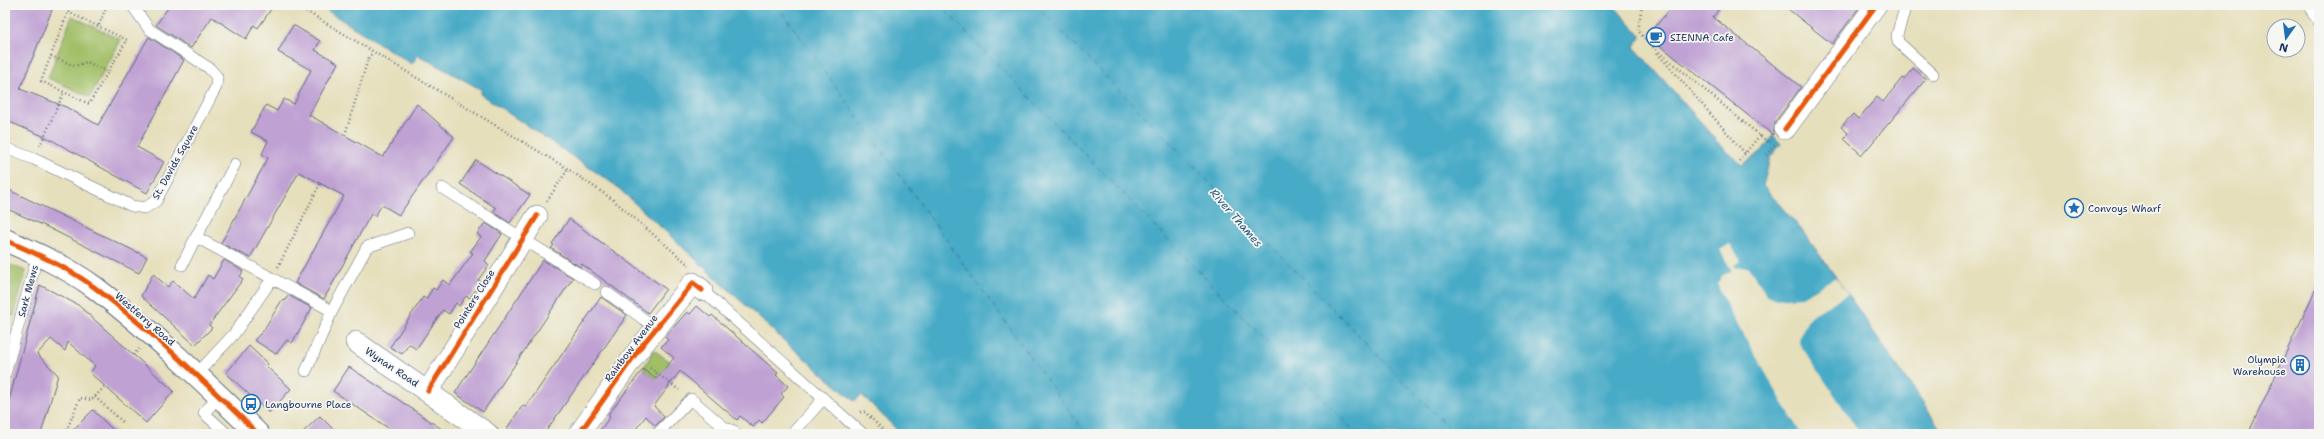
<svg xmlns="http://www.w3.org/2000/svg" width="2324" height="439" viewBox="0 0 2324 439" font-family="'Shantell Sans',sans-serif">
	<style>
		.green { fill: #a2bf66; stroke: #5e7762 }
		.water { fill: #47aac6; stroke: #316c92 }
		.pier { fill: #e6dfbb }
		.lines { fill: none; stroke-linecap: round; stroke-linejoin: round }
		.ferry { stroke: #2a5a82; stroke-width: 1; stroke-dasharray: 5 4; stroke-linecap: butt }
		.building { fill: #bfa1d3 }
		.service-casing { stroke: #626d7f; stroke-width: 12 }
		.minor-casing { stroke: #626d7f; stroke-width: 22 }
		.primary-casing { stroke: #626d7f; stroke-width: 24 }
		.path { stroke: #626d7f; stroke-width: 2.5; stroke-dasharray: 1 3; stroke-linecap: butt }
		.service { stroke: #fff; stroke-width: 11 }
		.minor { stroke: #fff; stroke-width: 21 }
		.primary { stroke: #fff; stroke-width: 22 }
		.cycleway-casing { stroke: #f6f6f2; stroke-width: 8 }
		.cycleway { stroke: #e8590c; stroke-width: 5 }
		.labels { text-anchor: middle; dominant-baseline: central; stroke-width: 3.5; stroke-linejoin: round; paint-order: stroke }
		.poi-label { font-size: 10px; fill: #1b2f5e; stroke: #f6f6f2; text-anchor: start }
		.street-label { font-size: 10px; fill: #1b2f5e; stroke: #f6f6f2 }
		.water-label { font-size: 11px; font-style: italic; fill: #2a5a82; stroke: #f6f6f2 }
	</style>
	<rect width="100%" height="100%" fill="#f6f6f2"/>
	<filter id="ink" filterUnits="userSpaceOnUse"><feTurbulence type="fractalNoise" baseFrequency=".025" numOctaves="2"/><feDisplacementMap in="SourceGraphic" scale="8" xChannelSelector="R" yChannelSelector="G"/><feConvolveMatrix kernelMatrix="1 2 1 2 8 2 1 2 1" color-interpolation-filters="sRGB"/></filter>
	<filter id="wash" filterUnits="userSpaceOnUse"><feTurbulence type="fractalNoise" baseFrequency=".012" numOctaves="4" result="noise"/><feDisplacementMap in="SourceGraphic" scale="16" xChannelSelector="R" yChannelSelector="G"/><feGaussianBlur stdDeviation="0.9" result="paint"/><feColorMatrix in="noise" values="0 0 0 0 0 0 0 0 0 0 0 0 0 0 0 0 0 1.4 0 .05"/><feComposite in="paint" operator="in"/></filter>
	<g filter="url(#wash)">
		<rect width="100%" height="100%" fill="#e6dfbb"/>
		<!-- green -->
		<path class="green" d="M 72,16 L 121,40 L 90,97 L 48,78 Z
			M 5,263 L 26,271 L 14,316 L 5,313 Z
			M 654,350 L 670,362 L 668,388 L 643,369 Z"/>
		<!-- water -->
		<path class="water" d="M 318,5 L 1613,5 L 1641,36 L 1634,47 L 1716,139 L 1715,140 L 1742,165 L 1762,151 L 1773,135 L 1781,144 L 1770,158 L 1763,186 L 1800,228 L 1836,277 L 1944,434 L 901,434 L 862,395 L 854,401 L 781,338 L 615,185 L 480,94 L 482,90 L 418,55 L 412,64 Z"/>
		<!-- pier -->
		<path class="pier" d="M 1730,244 L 1741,261 L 1734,265 L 1736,268 L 1748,267 L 1768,296 L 1776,299 L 1802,297 L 1836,277 L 1848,294 L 1810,316 L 1800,335 L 1799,343 L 1861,434 L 1801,434 L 1727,306 L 1717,284 L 1722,276 L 1732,271 L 1720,250 Z"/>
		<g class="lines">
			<!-- ferry -->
			<path class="ferry" d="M 777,5 L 1086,434
				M 940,5 L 1357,434
				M 1036,5 L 1455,434"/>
		</g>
		<g id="blocks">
			<!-- building -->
			<path class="building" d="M 5,5 L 54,5 L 20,89 L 66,107 L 98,125 L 149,37 L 184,60 L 137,147 L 164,162 L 147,193 L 48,138 L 7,121 L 5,124 Z
				M 170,5 L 274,5 L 258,28 L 254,25 L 246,39 L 212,17 L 191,48 L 156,25 Z
				M 1673,5 L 1722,5 L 1713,17 L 1801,87 L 1775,122 L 1773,135 L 1648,36 Z
				M 1783,5 L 1861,5 L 1832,44 Z
				M 293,25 L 320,41 L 315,50 L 338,63 L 309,115 L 383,157 L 417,104 L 454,137 L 399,215 L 382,205 L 375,216 L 371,214 L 324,299 L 295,283 L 344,196 L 299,172 L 250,258 L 221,243 L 268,158 L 262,154 L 268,141 L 251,132 L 266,105 L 277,111 L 284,99 L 294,104 L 311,70 L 278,52 Z
				M 1913,68 L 1926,79 L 1862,155 L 1844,139 L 1848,133 L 1841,127 L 1853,114 L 1858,119 L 1877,97 L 1883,102 L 1902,78 L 1904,79 Z
				M 476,160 L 530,195 L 510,223 L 493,212 L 496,208 L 460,184 Z
				M 5,188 L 147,257 L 139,273 L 45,226 L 5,208 Z
				M 569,219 L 666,289 L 648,313 L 582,264 L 580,267 L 551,248 L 554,245 L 552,244 Z
				M 485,223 L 502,234 L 485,261 L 489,265 L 478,280 L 481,282 L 470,298 L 466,296 L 459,306 L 456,303 L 449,314 L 443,310 L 416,349 L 409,344 L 402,354 L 390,347 L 423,297 L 426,299 L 433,288 L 436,290 L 443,280 L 450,285 L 473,253 L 470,252 L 481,237 L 477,234 Z
				M 224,260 L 243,271 L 240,277 L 243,279 L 209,325 L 212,328 L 195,345 L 141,296 L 153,274 L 168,287 L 173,281 L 194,299 L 208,275 L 213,279 Z
				M 543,260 L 573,278 L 483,412 L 455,393 Z
				M 2319,282 L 2319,434 L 2248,434 Z
				M 40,285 L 78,305 L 174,391 L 146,423 L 90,373 L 95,366 L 68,342 L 65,351 L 51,339 L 37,354 L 58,375 L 41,434 L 5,434 L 5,415 Z
				M 288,295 L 312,308 L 292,343 L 287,340 L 276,354 L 254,340 L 263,331 L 282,300 L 285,301 Z
				M 601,297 L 627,315 L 544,434 L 516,434 L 507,428 L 523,405 L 526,407 Z
				M 697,306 L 710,317 L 712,315 L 778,373 L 776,375 L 788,386 L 781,394 L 784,397 L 762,423 L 759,420 L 753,427 L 740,416 L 737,420 L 680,371 L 654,406 L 664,417 L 655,426 L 646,416 L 632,434 L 597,434 L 610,417 L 608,415 L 643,369 L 656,379 L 674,358 L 661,347 L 668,340 L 665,337 L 687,312 L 690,314 Z
				M 249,346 L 268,364 L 266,366 L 291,389 L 269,413 L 226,373 Z
				M 349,367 L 396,398 L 449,434 L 397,434 L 333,391 Z
				M 93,410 L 117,434 L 69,434 Z
				M 320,416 L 338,434 L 301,434 Z"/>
		</g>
	</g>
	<g filter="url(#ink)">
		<use href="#blocks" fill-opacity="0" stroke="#626d7f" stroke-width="1"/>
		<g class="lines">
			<!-- service casing -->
			<g class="service-casing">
				<path id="service" d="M 1906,5 L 1897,35 L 1898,42 L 1933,74
					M 2308,5 L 2319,22
					M 5,148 L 34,159 L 132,206 L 145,208 L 156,201 L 216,87 L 217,77 L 209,68 L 149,29 L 132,5
					M 235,164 L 196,237 L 332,311 L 367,247 L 408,233
					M 442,188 L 595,284
					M 182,265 L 196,237
					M 702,290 L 863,434
					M 606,292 L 656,328
					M 306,371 L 332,311
					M 5,374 L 38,254
					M 196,375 L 234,334 L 272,279
					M 219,396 L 204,413 L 227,434
					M 657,434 L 691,399 L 725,428 L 734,431
					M 792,434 L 823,399"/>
			</g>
			<!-- minor casing -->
			<g class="minor-casing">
				<path id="minor" d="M 1785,129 L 1876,5
					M 356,342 L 488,434
					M 428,391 L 537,216
					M 579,434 L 639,349 L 693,283 L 702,290"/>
			</g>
			<!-- primary casing -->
			<g class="primary-casing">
				<path id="primary" d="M 5,240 C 35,253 67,267 94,287 C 152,331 206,383 258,434"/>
			</g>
			<!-- path -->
			<path class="path" d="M 296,5 L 568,169 L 612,199 L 689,265
				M 1642,5 L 1638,31 L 1653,47 L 1769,143 L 1771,141
				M 68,12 L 127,40 L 89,104 L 41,81 Z
				M 99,25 L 107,5
				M 1657,53 L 1745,153
				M 51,56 L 75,66 L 87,62 L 108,72
				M 345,135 L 368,59 L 373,52
				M 40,146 L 64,92
				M 1766,155 L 1775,144
				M 1739,161 L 1760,135
				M 547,201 L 568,169
				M 278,267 L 320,184
				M 133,355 L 139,349
				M 650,368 L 679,390
				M 95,397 L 124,423
				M 860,412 L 865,412 L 887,434
				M 65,434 L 80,398 L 92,400 L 105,386"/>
			<!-- service -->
			<use href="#service" class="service"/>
			<!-- minor -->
			<use href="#minor" class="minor"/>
			<!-- primary -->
			<use href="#primary" class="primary"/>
			<!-- cycleway casing -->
			<g class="cycleway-casing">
				<path id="cycleway" d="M 1785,129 L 1876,5
					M 5,240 C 35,253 67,267 94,287 C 152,331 206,383 258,434
					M 428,391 L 537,216
					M 579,434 L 639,349 L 693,283 L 702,290"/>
			</g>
			<!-- cycleway -->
			<use href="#cycleway" class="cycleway"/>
		</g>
	</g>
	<!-- icons -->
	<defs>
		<g id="cafe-ring" transform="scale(1)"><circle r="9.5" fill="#f6f6f2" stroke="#1f6fb2" stroke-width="1.5"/><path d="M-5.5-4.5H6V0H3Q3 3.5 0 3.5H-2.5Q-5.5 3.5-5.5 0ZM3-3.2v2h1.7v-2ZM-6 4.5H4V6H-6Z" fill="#1f6fb2"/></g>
		<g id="sight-ring" transform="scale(1)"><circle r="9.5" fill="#f6f6f2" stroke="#1f6fb2" stroke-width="1.5"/><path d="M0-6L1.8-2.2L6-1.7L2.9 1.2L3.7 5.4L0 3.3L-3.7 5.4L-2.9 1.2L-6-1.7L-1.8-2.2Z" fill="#1f6fb2"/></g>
		<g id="building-ring" transform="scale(1)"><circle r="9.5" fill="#f6f6f2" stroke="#1f6fb2" stroke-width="1.5"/><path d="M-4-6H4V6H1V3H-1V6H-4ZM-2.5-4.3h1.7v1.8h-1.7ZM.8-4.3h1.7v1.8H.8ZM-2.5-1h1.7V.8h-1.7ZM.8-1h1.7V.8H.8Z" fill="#1f6fb2"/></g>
		<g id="bus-ring" transform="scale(1)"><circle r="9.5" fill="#f6f6f2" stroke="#1f6fb2" stroke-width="1.5"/><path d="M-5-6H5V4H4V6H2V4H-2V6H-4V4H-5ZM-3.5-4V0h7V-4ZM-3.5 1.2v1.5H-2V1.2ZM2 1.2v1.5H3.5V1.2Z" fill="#1f6fb2"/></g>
	</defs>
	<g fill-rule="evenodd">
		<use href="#cafe-ring" x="1656" y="37"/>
		<use href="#sight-ring" x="2074" y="208"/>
		<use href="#building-ring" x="2300" y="365"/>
		<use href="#bus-ring" x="251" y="404"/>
	</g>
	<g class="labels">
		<!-- poi labels -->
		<g class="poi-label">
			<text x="1670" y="37">SIENNA Cafe</text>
			<text x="2088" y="208">Convoys Wharf</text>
			<text x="2286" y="359" text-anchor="end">Olympia<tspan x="2286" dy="12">Warehouse</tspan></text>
			<text x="265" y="404">Langbourne Place</text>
		</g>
		<!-- street labels -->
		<g class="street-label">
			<text transform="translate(175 162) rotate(-61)">St. Davids Square</text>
			<text transform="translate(28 291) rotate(-75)">Sark Mews</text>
			<text transform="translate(474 299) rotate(-58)">Pointers Close</text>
			<text transform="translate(145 319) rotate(41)">Westferry Road</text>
			<text transform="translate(631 348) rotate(-53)">Rainbow Avenue</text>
			<text transform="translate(392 367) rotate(34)">Wynan Road</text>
		</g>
		<!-- water labels -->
		<g class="water-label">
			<text transform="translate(1236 218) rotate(49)">River Thames</text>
		</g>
	</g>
	<!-- margin -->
	<rect width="2324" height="439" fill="none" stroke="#f6f6f2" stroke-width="20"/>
	<!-- north arrow -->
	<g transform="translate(2286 38) rotate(194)"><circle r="19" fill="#f6f6f2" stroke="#9ea6b7"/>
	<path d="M0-3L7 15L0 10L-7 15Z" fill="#1f6fb2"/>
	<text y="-6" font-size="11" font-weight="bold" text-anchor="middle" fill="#1b2f5e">N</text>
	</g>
</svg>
